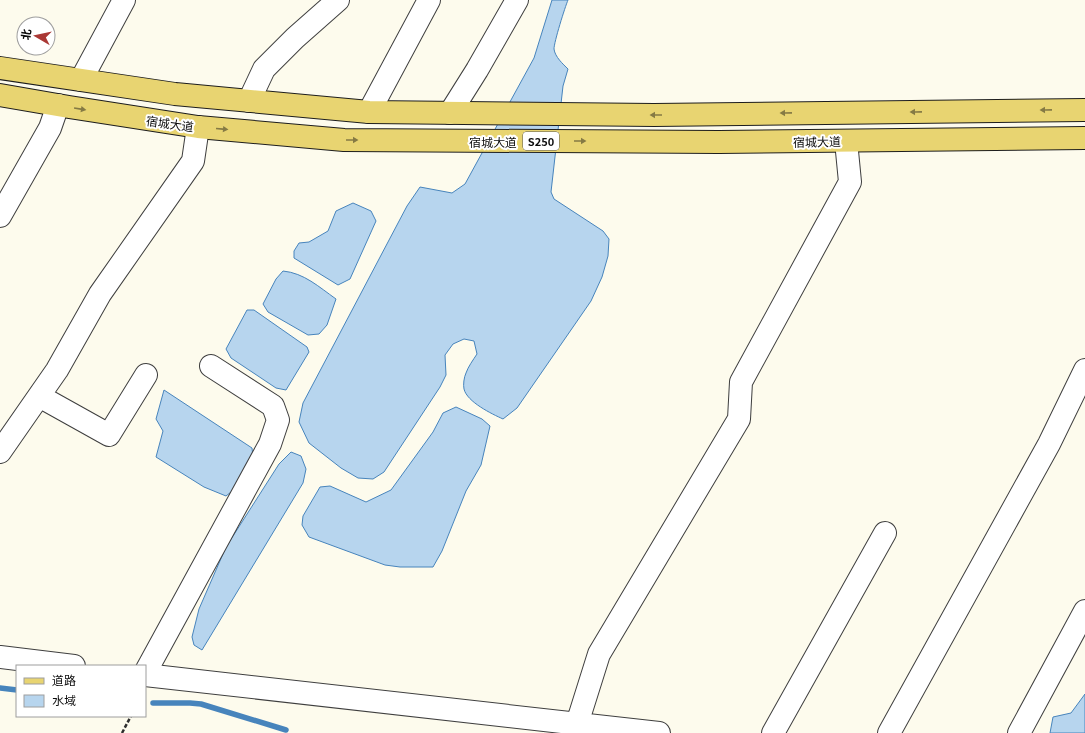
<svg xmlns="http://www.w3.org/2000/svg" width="1085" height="733" viewBox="0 0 1085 733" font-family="Georgia,'Noto Sans SC',serif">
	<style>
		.water { fill: #b7d5ee; stroke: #4784bc }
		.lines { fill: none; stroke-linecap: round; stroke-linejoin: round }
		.stream { stroke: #4784bc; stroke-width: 5.5 }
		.minor-casing { stroke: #3f3f3f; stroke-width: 24 }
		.major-casing { stroke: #1d1d1d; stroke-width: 24 }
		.path { stroke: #2e2e2e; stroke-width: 2.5; stroke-dasharray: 4 2; stroke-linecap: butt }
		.minor { stroke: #fff; stroke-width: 22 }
		.major { stroke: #e8d471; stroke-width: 22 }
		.oneway { fill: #857a44 }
		.labels { text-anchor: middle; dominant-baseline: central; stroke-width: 4; stroke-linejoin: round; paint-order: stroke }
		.shield { fill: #fff; stroke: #555; stroke-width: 1 }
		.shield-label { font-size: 11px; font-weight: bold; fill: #0c0c0c }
		.street-label { font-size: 12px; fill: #0c0c0c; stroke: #fff }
	</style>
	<rect width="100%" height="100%" fill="#fdfbed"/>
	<!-- water -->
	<path class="water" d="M 552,0 L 568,0 C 565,7 554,42 554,49 C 555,57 563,64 568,69 L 563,86 L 551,192 L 554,199 L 603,231 L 609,239 L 608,256 L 602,277 L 591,301 L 517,408 L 503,419 C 492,414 467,402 464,389 C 463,385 464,377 466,373 C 468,367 473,360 477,354 L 474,341 L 464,339 L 453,344 L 445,355 L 446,375 L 440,387 L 384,472 L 373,479 L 358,478 L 341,468 L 309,443 L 299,422 L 303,403 L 407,206 L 420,187 L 452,193 L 465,184 L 534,58 Z
		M 353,203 L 371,211 L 376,221 L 350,279 L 338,285 L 294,258 L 294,251 L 299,243 L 309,242 L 328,231 L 336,211 Z
		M 283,271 C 304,273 319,287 336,299 L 327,325 L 319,334 L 308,335 L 268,312 L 263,304 L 276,279 Z
		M 247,310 L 254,310 L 307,347 L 309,352 L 286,390 L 276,388 L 231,358 L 226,349 Z
		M 164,390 L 252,448 L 253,457 L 236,488 L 226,496 L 204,487 L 156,457 L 163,431 L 156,419 Z
		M 456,407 L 482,419 L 490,426 L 481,465 L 466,491 L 442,551 L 433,567 L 400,567 L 385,565 L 309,537 L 302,525 L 303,516 L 320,487 L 330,486 L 366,502 L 391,490 L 433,432 L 443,413 Z
		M 291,452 L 301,456 L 306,469 L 303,483 L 202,650 L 194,645 L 192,637 L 199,609 L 226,547 L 279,464 Z
		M 1085,694 L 1085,733 L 1050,733 L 1053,717 L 1071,713 Z"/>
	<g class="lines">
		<!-- stream -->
		<path class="stream" d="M 0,688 L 17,690
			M 153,703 L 190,703 L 201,704 L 286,730"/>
		<!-- minor casing -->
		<g class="minor-casing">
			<path id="minor" d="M 81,80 L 124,0
				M 249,101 L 264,69 L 295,38 L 338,0
				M 369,112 L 429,0
				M 450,113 L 477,70 L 517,0
				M 0,216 L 50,128 L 58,105
				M 39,396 L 109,435 L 146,375
				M 0,452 L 57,370 L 100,294 L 193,161 L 198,127
				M 0,657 L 74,666
				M 145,673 L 270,444 L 278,420 L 273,406 L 211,366
				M 145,675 L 659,733
				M 577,724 L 599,654 L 739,419 L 741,382 L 850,182 L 846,141
				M 773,733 L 885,533
				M 889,733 L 1049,444 L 1085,370
				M 1019,733 L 1085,611"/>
		</g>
		<!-- major casing -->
		<g class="major-casing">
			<path id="major" d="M 0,68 L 175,94 L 369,112 L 654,115 L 1085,110
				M 0,95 L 69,107 L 198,127 L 344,140 L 719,142 L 1085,138"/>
		</g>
		<!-- path -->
		<path class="path" d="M 122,733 L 131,716"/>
		<!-- minor -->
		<use href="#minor" class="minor"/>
		<!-- major -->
		<use href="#major" class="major"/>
	</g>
	<!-- one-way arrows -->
	<defs><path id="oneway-solid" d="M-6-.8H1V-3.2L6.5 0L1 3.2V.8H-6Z"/></defs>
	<g class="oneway">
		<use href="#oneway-solid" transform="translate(80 109) rotate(9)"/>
		<use href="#oneway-solid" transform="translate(1046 110) rotate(179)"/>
		<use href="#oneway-solid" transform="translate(916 112) rotate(179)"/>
		<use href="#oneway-solid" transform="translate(786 113) rotate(179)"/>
		<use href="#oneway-solid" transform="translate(656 115) rotate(180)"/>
		<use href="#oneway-solid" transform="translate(222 129) rotate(5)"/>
		<use href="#oneway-solid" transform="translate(352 140)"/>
		<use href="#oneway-solid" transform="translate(580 141)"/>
	</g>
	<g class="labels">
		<!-- shield labels -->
		<rect class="shield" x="523" y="132" width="36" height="18" rx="3"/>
		<g class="shield-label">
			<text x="541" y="141">S250</text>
		</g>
		<!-- street labels -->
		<g class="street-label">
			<text transform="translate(170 123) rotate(8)">宿城大道</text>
			<text x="493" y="141">宿城大道</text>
			<text transform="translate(817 141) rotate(-1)">宿城大道</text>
		</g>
	</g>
	<!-- legend -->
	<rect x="16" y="665" width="130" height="52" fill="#ffffff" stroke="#9e9e9e"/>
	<rect x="24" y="678" width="20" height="6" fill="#e8d471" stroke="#9e9e9e"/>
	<text x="52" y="685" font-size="12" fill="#0c0c0c">道路</text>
	<rect x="24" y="695" width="20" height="12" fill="#b7d5ee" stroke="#9e9e9e"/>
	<text x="52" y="705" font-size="12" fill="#0c0c0c">水域</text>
	<!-- north arrow -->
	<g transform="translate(36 36) rotate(279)"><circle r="19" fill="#ffffff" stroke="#9e9e9e"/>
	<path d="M0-3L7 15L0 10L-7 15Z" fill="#aa3835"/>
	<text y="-6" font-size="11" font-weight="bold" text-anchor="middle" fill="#0c0c0c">北</text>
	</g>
</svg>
